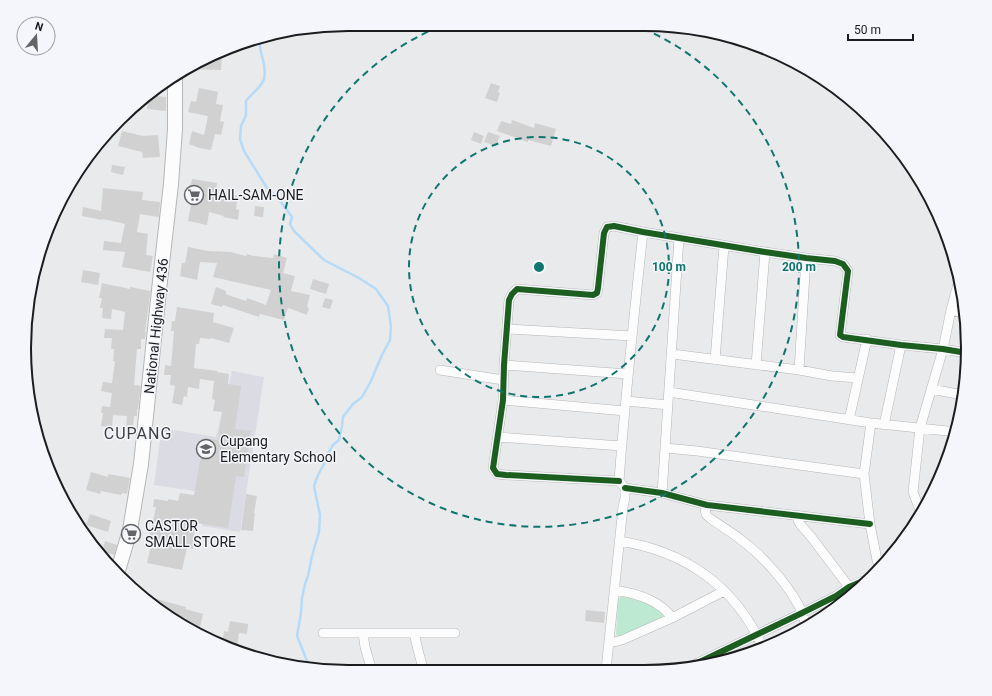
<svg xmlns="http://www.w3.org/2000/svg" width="992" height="696" viewBox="0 0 992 696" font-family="Roboto,sans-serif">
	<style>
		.built { fill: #dadbe3 }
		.green { fill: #bde8d2 }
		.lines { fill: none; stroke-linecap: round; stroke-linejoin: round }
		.stream { stroke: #b5dbf9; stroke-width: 2.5 }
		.building { fill: #d2d1d2 }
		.street-casing { stroke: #b5b6b8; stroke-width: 10 }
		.primary-casing { stroke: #b5b6b8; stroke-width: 16 }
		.street { stroke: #fcfcfc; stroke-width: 9 }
		.primary { stroke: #fcfcfc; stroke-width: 14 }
		.cycleway-casing { stroke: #f5f6fb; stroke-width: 8 }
		.cycleway { stroke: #1b5e20; stroke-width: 6 }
		.ring { fill: none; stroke: #0f766e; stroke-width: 2; stroke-dasharray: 7 5 }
		.labels { text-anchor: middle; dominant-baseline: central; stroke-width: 3; stroke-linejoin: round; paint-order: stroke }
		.poi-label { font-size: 14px; fill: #1b1c1d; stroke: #f5f6fb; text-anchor: start }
		.street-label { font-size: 14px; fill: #1b1c1d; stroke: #f5f6fb }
		.quarter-label { font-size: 16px; letter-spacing: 1px; fill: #3e3f43; stroke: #f5f6fb }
		.rim { fill: none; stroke: #1b1c1d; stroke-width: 2 }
		.centre { fill: #0f766e; stroke: #f5f6fb; stroke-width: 2 }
		.ring-label { font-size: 12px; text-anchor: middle; font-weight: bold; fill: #0f766e; stroke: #f5f6fb; stroke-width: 3; stroke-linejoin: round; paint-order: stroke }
	</style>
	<rect width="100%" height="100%" fill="#e9eaec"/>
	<!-- built -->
	<path class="built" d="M 232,371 L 264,377 L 240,532 L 202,526 L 208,493 L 154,485 L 160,440 L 172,441 L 174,430 L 216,437 Z"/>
	<!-- green -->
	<path class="green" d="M 620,597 C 632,596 655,606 663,614 L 663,617 L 621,637 L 618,637 L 616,634 L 618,601 Z"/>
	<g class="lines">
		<!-- stream -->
		<path class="stream" d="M 260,37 C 257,51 268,64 264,79 C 261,88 251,94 246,101 L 246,115 L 241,126 L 240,139 L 244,151 L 267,188 L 278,198 L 292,217 L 290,224 L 294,231 L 324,260 L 359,278 L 376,289 L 388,306 L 391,327 L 390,340 L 382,355 L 370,383 L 362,397 L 353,404 L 343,417 L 342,426 L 339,440 L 333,445 L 326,457 L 324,464 L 318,475 L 314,486 L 320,515 L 319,532 L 312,556 L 308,576 L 305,584 L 302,598 L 301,613 L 297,636 L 310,668"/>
	</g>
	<!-- building -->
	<path class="building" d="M 222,54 L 221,70 L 190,69 L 209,60 Z
		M 491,83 L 500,86 L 498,92 L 500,93 L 497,102 L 485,98 Z
		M 199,88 L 218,92 L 216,104 L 223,105 L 220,121 L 224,122 L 221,135 L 215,134 L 211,150 L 199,148 L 189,144 L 192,131 L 204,135 L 208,116 L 188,112 L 191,101 L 196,102 Z
		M 149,95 L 166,97 L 166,111 L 147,109 Z
		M 512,120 L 534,128 L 535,123 L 556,129 L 551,146 L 528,140 L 528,142 L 497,131 L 501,121 L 511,124 Z
		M 122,131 L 143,136 L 158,135 L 160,157 L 143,158 L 142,152 L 118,146 Z
		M 474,132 L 484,136 L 481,144 L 471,140 Z
		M 488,132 L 500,136 L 496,146 L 484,142 Z
		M 112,165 L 125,167 L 123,175 L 111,172 Z
		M 192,179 L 217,183 L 216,191 L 238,196 L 236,209 L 239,210 L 238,220 L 223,217 L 224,216 L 209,212 L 207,225 L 188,221 L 194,188 L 190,188 Z
		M 103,188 L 143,192 L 142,200 L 160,202 L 159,217 L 140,214 L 137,232 L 148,234 L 146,255 L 153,256 L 150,272 L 122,267 L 125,252 L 103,250 L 104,241 L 121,243 L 125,224 L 103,219 L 102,220 L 82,216 L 83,207 L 101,211 Z
		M 255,206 L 264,207 L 263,217 L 254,216 Z
		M 188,247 L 208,251 L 231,252 L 246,256 L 247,254 L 253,256 L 273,258 L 274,254 L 287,258 L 283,273 L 295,276 L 291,291 L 310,295 L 307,307 L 309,308 L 307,315 L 288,308 L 284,320 L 260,314 L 259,317 L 223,305 L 222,307 L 211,304 L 216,287 L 226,291 L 226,294 L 231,296 L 246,301 L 247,298 L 266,305 L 271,290 L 213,277 L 217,263 L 200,262 L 197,280 L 180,276 L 182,263 L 185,263 Z
		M 83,270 L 100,273 L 98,285 L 81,282 Z
		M 313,279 L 329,284 L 326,294 L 310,289 Z
		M 102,283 L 130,289 L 130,287 L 150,291 L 151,289 L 145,332 L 146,332 L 145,339 L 141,339 L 141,349 L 137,349 L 134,385 L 141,386 L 138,409 L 137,409 L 137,416 L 134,416 L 133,427 L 126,427 L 127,416 L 113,415 L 112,428 L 101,426 L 103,413 L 101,413 L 102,406 L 110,407 L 112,393 L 101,391 L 103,382 L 112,383 L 115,361 L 113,361 L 114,349 L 111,349 L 112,338 L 104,338 L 105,329 L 123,330 L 125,312 L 112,309 L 111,319 L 102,318 L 103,308 L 100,308 L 102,298 L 99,298 Z
		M 325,298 L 333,300 L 330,309 L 322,307 Z
		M 177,307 L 214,313 L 213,322 L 234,328 L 229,343 L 211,338 L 211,339 L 200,338 L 199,344 L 196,344 L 194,368 L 218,371 L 217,372 L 229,374 L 228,384 L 241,386 L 235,429 L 251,431 L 244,477 L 236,476 L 228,528 L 196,523 L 193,540 L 194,540 L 193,549 L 187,548 L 182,570 L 147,563 L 152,541 L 148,540 L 150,530 L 151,530 L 156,507 L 153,507 L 154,499 L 168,501 L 168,499 L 178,501 L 180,493 L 194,495 L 204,438 L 218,440 L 222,412 L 213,411 L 215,400 L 212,399 L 214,381 L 200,379 L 199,389 L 188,387 L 187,397 L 184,396 L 182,405 L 172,403 L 175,386 L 170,385 L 171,375 L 164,375 L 165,365 L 171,366 L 174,331 L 171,331 L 172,321 L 175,321 Z
		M 162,428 L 173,430 L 172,441 L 161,439 Z
		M 91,472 L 108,477 L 108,474 L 130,478 L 127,494 L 122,493 L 121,495 L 101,491 L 100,494 L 86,490 Z
		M 246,494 L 257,496 L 254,513 L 255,513 L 253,531 L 241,530 Z
		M 90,514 L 111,521 L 108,532 L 86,525 Z
		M 105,541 L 117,545 L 114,555 L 102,551 Z
		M 139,594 L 186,607 L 185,609 L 203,614 L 200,628 L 184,623 L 186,618 L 160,611 L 151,605 Z
		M 586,610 L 605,612 L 604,623 L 585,621 Z
		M 230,621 L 248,624 L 247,634 L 239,633 L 237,646 L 222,644 L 224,631 L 228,632 Z"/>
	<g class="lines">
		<!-- street casing -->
		<g class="street-casing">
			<path id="street" d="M 951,310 L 959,280
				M 507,329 L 632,336
				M 672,354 L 799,370 L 832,376 L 858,378
				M 715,360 L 724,246
				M 504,365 L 628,374
				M 756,365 L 765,252
				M 440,370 L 503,380
				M 799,370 L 806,258
				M 931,389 L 963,395
				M 669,392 L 871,423 L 957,432
				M 503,400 L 625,411
				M 626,401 L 668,405
				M 849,420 L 867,339
				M 871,423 L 864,474 L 870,524 L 877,560 L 880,568
				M 884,425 L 901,345
				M 498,437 L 622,446
				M 665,448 L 697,451 L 864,474
				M 619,481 L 506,475 L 497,474 L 493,468 L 503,400 L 504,365 L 509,300 L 512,294 L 517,289 L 593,295 L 597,293 L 598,288 L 604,233 L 607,227 L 614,226 L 643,232 L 765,252 L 806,258 L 835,261 L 843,264 L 848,271 L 840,335 L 843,337 L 901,345 L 943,349 L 967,353
				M 625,488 L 662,493 L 707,505 L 870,524
				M 662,493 L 679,238
				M 707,505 C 706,507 705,511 706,514 C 707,518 735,534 740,539 C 762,555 786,582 799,606 C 802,612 804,619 806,626
				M 921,513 L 913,492 L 920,428 L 943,349 L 951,310 L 965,313
				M 798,516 L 798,520 L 800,524 L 812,538 L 849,587
				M 619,541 C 685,551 735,586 762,646
				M 614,590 C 635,593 660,600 672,618
				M 323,633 L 455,633
				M 363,633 L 365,647 L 372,671
				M 414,633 L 419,654 L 424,671
				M 609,642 L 614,642 L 622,640 L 672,618 L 724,591
				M 685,669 L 802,613 L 836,596 L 849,587 L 870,578
				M 606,670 L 623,507 L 625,498 L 625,488 L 619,481 C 625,398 634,315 643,232"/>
		</g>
		<!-- primary casing -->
		<g class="primary-casing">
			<path id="primary" d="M 117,574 L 130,530 L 141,464 L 160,281 L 171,184 L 175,129 L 175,75"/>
		</g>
		<!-- street -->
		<use href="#street" class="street"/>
		<!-- primary -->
		<use href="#primary" class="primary"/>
		<!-- cycleway casing -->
		<g class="cycleway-casing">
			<path id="cycleway" d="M 619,481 L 506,475 L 497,474 L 493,468 L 503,400 L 504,365 L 509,300 L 512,294 L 517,289 L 593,295 L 597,293 L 598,288 L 604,233 L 607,227 L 614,226 L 643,232 L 765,252 L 806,258 L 835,261 L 843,264 L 848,271 L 840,335 L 843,337 L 901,345 L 943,349 L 967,353
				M 625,488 L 662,493 L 707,505 L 870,524
				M 685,669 L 802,613 L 836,596 L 849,587 L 870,578"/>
		</g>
		<!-- cycleway -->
		<use href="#cycleway" class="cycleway"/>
	</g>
	<!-- distance rings -->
	<g class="ring">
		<circle cx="539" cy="267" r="130"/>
		<path d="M632 24A260 260 0 1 1 446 24"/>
	</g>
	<!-- icons -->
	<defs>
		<g id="supermarket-ring" transform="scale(1)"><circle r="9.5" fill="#f5f6fb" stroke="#636465" stroke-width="1.5"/><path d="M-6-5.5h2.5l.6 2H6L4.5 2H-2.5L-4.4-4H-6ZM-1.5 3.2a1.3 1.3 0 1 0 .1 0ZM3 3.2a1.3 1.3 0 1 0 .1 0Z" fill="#636465"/></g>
		<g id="school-ring" transform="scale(1)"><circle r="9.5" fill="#f5f6fb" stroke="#636465" stroke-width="1.5"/><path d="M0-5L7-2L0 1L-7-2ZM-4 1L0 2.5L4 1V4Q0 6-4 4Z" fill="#636465"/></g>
	</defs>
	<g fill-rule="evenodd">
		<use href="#supermarket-ring" x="194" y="195"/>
		<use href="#school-ring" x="206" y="449"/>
		<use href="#supermarket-ring" x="131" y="534"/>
	</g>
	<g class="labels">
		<!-- poi labels -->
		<g class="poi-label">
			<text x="208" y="195">HAIL-SAM-ONE</text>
			<text x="220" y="441">Cupang<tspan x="220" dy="16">Elementary School</tspan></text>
			<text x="145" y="526">CASTOR<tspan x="145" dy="16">SMALL STORE</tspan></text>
		</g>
		<!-- street labels -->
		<g class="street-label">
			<text transform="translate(156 326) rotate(-84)">National Highway 436</text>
		</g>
		<!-- quarter labels -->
		<g class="quarter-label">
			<text x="138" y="433">CUPANG</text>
		</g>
	</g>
	<!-- crop -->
	<path d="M0 0H992V696H0ZM348 31H644A317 317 0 0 1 961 348V348A317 317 0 0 1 644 665H348A317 317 0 0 1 31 348V348A317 317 0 0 1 348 31Z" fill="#f5f6fb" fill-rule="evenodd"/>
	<path class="rim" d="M348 31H644A317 317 0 0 1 961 348V348A317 317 0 0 1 644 665H348A317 317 0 0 1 31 348V348A317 317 0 0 1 348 31Z"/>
	<circle cx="539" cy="267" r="6" class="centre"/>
	<g class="ring-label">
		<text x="669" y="271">100 m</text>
		<text x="799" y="271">200 m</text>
	</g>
	<!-- north arrow -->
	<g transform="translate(36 36) rotate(18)"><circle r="19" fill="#f5f6fb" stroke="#9e9fa2"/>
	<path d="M0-3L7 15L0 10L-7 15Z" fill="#636465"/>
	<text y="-6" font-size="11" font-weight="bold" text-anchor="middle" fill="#1b1c1d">N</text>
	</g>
	<!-- scale -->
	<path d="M848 34v6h65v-6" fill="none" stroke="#1b1c1d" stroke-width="2"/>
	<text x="854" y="34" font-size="12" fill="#1b1c1d" stroke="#f5f6fb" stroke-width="3" paint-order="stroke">50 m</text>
</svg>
